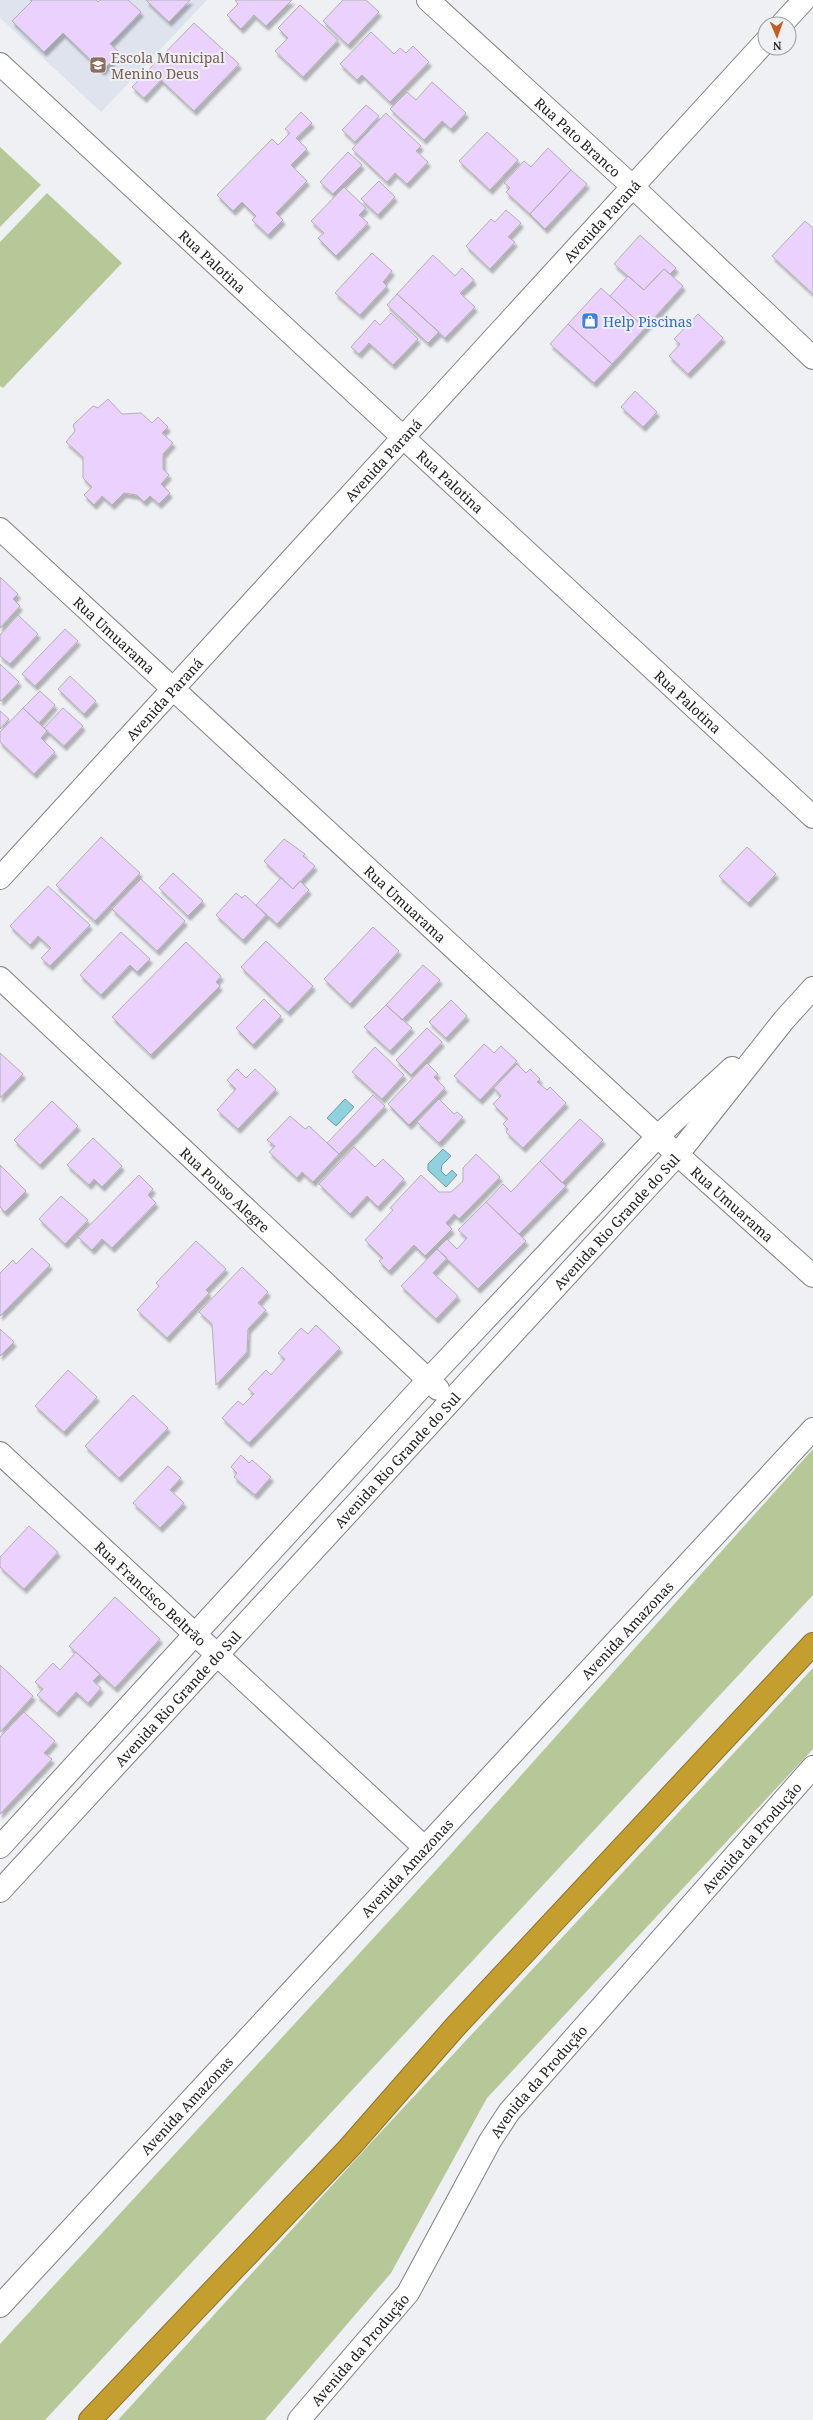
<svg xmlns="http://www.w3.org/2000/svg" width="813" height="2420" viewBox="0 0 813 2420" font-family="'Noto Serif',serif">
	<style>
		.built { fill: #dee3ee }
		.green { fill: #b7c898 }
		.water { fill: #90d1de; stroke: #6f9ca6 }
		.building { fill: #ebd1fe; stroke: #b2b0b4; filter: url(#shadow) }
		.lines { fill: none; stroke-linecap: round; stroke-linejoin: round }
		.minor-casing { stroke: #7f8185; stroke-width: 24 }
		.highway-casing { stroke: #8b732b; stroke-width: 24 }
		.minor { stroke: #fff; stroke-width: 22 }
		.highway { stroke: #c49f2f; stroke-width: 22 }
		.labels { text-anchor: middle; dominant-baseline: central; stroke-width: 4; stroke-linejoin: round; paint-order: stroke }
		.education-label { font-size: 14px; fill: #785e54; stroke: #eef0f4; text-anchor: start }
		.street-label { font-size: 14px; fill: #212123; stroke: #eef0f4 }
		.shop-label { font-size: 14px; fill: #366cbe; stroke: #eef0f4; text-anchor: start }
	</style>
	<defs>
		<filter id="shadow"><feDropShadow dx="2.5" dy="4.5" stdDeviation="1" flood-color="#0004"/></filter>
	</defs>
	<rect width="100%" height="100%" fill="#eef0f4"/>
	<!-- built -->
	<path class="built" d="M 0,0 L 207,0 L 101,112 L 0,18 Z"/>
	<!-- green -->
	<path class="green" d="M 0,147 L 41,185 L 0,227 Z
		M 47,193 L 122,263 L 3,388 L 0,386 L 0,242 Z
		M 813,1449 L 813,1595 L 45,2420 L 0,2420 L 0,2344 L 448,1857 Z
		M 813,1668 L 813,1749 L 487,2098 L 391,2273 L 265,2420 L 118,2420 L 378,2135 Z"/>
	<!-- water -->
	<path class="water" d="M 345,1099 L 354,1107 L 336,1126 L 327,1118 Z
		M 443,1149 L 451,1156 L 442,1165 L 441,1171 L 446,1176 L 452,1170 L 457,1175 L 446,1187 L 428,1170 L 428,1164 Z"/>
	<!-- building -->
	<path class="building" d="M 30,0 L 96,0 L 98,2 L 100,0 L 128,0 L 141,12 L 110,44 L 120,53 L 102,71 L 63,33 L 44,52 L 12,21 L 32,1 Z
		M 146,0 L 190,0 L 169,22 Z
		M 292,0 L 266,26 L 254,15 L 241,29 L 227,15 L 238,4 L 235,0 Z
		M 343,0 L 366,0 L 379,12 L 348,45 L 323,21 Z
		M 300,5 L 338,40 L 303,77 L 275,51 L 288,38 L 278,28 Z
		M 194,23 L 239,64 L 194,111 L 161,80 L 144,98 L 132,87 Z
		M 371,32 L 394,54 L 400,48 L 406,53 L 413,46 L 429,62 L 390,102 L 362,75 L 357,80 L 340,64 Z
		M 432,82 L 466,113 L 451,129 L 442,121 L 424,140 L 390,109 L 407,92 L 416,100 Z
		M 366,105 L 379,116 L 355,142 L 342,130 Z
		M 301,112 L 312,123 L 296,138 L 307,149 L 291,165 L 307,181 L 276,213 L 283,220 L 268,235 L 252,220 L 256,216 L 242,202 L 233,211 L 217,195 L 272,139 L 278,145 L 290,133 L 285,129 Z
		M 386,113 L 421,146 L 416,151 L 428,162 L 407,184 L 395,173 L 387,182 L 352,149 Z
		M 487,132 L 518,160 L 490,190 L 459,161 Z
		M 548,148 L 571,170 L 530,214 L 506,192 L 510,188 L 504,183 L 524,161 L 531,167 Z
		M 348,152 L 362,165 L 333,194 L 320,182 Z
		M 571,170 L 587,184 L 545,229 L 530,214 Z
		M 379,181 L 395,197 L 378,215 L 361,199 Z
		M 344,187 L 366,208 L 359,215 L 368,223 L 336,256 L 318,238 L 324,233 L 311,221 Z
		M 506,210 L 521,223 L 508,237 L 515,242 L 490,269 L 466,246 L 491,219 L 495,222 Z
		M 805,221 L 813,228 L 813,294 L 772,256 Z
		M 640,235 L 676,268 L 670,274 L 664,269 L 644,290 L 614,264 Z
		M 372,253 L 392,271 L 383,282 L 387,286 L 360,315 L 335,293 Z
		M 433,255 L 455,276 L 462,268 L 474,280 L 460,293 L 475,307 L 445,338 L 397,294 Z
		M 664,269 L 683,286 L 645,328 L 610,296 L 628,276 L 644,290 Z
		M 601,288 L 645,328 L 612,364 L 568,324 Z
		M 397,294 L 439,332 L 428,343 L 387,305 Z
		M 391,313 L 418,339 L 393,365 L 369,343 L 359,354 L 351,347 L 375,320 L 380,325 Z
		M 698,314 L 723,338 L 688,374 L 669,356 L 680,344 L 674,339 Z
		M 568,324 L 612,364 L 594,383 L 550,344 Z
		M 635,391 L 657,412 L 643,427 L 621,407 Z
		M 108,399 L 122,414 L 141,413 L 152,423 L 158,417 L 168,427 L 162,433 L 173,443 L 163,454 L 163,469 L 169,475 L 161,484 L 170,493 L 159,504 L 150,496 L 144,502 L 137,495 L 124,493 L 112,505 L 102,496 L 94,505 L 84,495 L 92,487 L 83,478 L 83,457 L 66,442 L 75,431 L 73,425 L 93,406 L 98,408 Z
		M 0,577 L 18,594 L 13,599 L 20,606 L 0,628 Z
		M 18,615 L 38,634 L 10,664 L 0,656 L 0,635 Z
		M 65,629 L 78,641 L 35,686 L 22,674 Z
		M 0,664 L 19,682 L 1,701 L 0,700 Z
		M 70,676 L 96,701 L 84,714 L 58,689 Z
		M 40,691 L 55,705 L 39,723 L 23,708 Z
		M 23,708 L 47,731 L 41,738 L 55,752 L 34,774 L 0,742 L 0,732 Z
		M 63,708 L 83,726 L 64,746 L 44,728 Z
		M 0,711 L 9,719 L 0,729 Z
		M 101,837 L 140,873 L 95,921 L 56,885 Z
		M 284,839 L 305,854 L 303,856 L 315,866 L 293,889 L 264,861 Z
		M 747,847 L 776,874 L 748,903 L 719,876 Z
		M 173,873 L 203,901 L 188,916 L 159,888 Z
		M 281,878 L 293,889 L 300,881 L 309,890 L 277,924 L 256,905 Z
		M 141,879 L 185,921 L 157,951 L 112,909 Z
		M 48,886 L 90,925 L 50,966 L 41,958 L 51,948 L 38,936 L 30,945 L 10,926 Z
		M 236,893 L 242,898 L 245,895 L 266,915 L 243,940 L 216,915 Z
		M 373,927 L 399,951 L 350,1004 L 324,979 Z
		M 121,932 L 150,959 L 137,972 L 130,965 L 101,995 L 80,975 Z
		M 266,941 L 313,986 L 288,1012 L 241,967 Z
		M 186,942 L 221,976 L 216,982 L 220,986 L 151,1055 L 112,1017 Z
		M 423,965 L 440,980 L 402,1020 L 386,1005 Z
		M 264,999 L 281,1016 L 253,1045 L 236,1028 Z
		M 451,1000 L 467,1016 L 446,1038 L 429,1022 Z
		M 386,1005 L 412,1028 L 390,1051 L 364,1027 Z
		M 427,1028 L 442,1042 L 411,1075 L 396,1060 Z
		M 484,1044 L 494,1053 L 501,1046 L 517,1061 L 480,1100 L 454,1076 Z
		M 375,1047 L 404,1075 L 382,1099 L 352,1072 Z
		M 0,1053 L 23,1074 L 0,1098 Z
		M 427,1063 L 438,1074 L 434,1077 L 445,1088 L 409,1125 L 388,1104 Z
		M 517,1064 L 526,1073 L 530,1069 L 540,1079 L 537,1082 L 547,1090 L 550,1087 L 566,1103 L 523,1148 L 506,1132 L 508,1129 L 503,1124 L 508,1119 L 493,1104 L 501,1096 L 494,1088 Z
		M 237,1069 L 246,1078 L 255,1069 L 276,1089 L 238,1129 L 217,1110 L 236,1089 L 227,1080 Z
		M 373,1095 L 385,1106 L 339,1154 L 327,1143 Z
		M 439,1099 L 454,1114 L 457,1112 L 463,1117 L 439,1143 L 417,1122 Z
		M 52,1101 L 78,1126 L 40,1165 L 14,1140 Z
		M 290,1116 L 305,1129 L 309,1126 L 339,1154 L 313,1182 L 302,1172 L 297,1178 L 269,1152 L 275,1146 L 267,1140 Z
		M 580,1119 L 603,1140 L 562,1183 L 540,1161 Z
		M 93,1138 L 122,1166 L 102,1187 L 94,1179 L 89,1185 L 67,1165 Z
		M 354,1147 L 375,1167 L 383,1159 L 404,1179 L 378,1207 L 367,1196 L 350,1214 L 319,1184 Z
		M 476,1154 L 500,1177 L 459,1219 L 454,1214 L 446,1223 L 452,1229 L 425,1256 L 414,1245 L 389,1271 L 379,1261 L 383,1258 L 365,1240 L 393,1210 L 390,1208 L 421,1175 L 439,1192 L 451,1192 L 463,1181 L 463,1168 Z
		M 540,1161 L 566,1186 L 519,1234 L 486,1202 L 503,1184 L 511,1192 Z
		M 0,1165 L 26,1191 L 5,1212 L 0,1207 Z
		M 139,1175 L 153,1189 L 148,1195 L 156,1203 L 112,1248 L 102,1239 L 92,1250 L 78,1237 Z
		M 61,1196 L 88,1220 L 65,1244 L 39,1219 Z
		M 486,1202 L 526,1241 L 478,1289 L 437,1249 L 447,1239 L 457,1249 L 467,1238 L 458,1230 Z
		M 196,1241 L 226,1269 L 206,1290 L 209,1293 L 167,1338 L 137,1310 L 159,1286 L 156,1283 Z
		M 32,1248 L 50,1265 L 0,1316 L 0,1273 L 13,1260 L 16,1264 Z
		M 437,1249 L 447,1258 L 433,1273 L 458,1296 L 436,1319 L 401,1286 Z
		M 242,1267 L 268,1292 L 258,1303 L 266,1310 L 248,1329 L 247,1352 L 216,1385 L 212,1324 L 199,1312 Z
		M 316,1325 L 340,1348 L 249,1443 L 222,1418 L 238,1401 L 243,1405 L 254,1394 L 248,1389 L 266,1370 L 271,1375 L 285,1359 L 278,1353 L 301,1328 L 308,1334 Z
		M 0,1329 L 14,1342 L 0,1356 Z
		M 68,1370 L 97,1397 L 64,1432 L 35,1406 Z
		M 133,1395 L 168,1428 L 119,1478 L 85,1446 Z
		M 241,1455 L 249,1463 L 252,1460 L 271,1477 L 255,1495 L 234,1477 L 237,1473 L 231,1467 Z
		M 168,1466 L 181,1478 L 170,1490 L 184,1503 L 160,1528 L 133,1503 Z
		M 29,1526 L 58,1552 L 24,1589 L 0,1567 L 0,1557 Z
		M 115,1597 L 160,1639 L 115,1688 L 69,1646 Z
		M 76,1652 L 100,1674 L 93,1681 L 101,1688 L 88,1703 L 76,1692 L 57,1713 L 37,1695 L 43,1689 L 35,1682 L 53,1663 L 60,1670 Z
		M 0,1665 L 33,1696 L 0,1732 Z
		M 24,1712 L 55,1741 L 44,1753 L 52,1759 L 0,1814 L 0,1737 Z"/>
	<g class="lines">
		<!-- minor casing -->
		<g class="minor-casing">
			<g id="minor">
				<path id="s1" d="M 428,0 L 632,186 L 813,358"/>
				<path d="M 782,24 L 804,0"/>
				<path id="s2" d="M 0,64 L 813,817"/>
				<path id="s3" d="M 0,529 L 668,1146 L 813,1276"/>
				<path id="s4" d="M 0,878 L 765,42"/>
				<path id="s5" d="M 0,978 L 438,1389"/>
				<path id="s6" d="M 0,1453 L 425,1848"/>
				<path d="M 0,1847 L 428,1380 L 659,1135 L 732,1068"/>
				<path id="s7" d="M 0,1891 L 678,1154 L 784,1020 L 813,988"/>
				<path id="s8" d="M 0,2306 L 813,1429"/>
				<path id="s9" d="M 299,2420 L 408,2293 L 490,2141 L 509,2112 L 813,1767"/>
			</g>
		</g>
		<!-- highway casing -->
		<g class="highway-casing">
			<path id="highway" d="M 90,2420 L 349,2148 L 455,2027 L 813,1644"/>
		</g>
		<!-- minor -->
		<use href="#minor" class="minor"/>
		<!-- highway -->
		<use href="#highway" class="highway"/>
	</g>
	<!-- icons -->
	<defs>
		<g id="school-square" transform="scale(0.9)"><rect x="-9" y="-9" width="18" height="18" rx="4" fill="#8d6e63" stroke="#eef0f4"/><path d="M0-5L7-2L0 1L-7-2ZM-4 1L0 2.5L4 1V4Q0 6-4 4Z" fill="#fff"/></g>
		<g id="shop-square" transform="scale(0.9)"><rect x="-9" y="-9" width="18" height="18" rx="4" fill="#3f7fe0" stroke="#eef0f4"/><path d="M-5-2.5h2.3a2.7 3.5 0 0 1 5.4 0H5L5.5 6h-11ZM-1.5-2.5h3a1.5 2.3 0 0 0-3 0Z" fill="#fff"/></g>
	</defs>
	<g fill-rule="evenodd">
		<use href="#school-square" x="98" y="65"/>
		<use href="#shop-square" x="590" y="321"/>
	</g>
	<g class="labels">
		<!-- education labels -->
		<g class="education-label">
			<text x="111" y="57">Escola Municipal<tspan x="111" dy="16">Menino Deus</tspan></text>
		</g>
		<!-- street labels -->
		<g class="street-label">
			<text stroke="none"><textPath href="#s1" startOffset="203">Rua Pato Branco</textPath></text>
			<text stroke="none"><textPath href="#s4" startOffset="891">Avenida Paraná</textPath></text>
			<text stroke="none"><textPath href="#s2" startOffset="290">Rua Palotina</textPath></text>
			<text stroke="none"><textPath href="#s4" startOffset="567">Avenida Paraná</textPath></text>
			<text stroke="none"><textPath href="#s2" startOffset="614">Rua Palotina</textPath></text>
			<text stroke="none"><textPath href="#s3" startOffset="156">Rua Umuarama</textPath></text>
			<text stroke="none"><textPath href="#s4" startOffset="243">Avenida Paraná</textPath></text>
			<text stroke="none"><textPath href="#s2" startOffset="938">Rua Palotina</textPath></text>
			<text stroke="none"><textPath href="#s3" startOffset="552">Rua Umuarama</textPath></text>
			<text stroke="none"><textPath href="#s5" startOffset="309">Rua Pouso Alegre</textPath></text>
			<text stroke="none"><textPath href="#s3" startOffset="996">Rua Umuarama</textPath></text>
			<text stroke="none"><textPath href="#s7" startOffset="910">Avenida Rio Grande do Sul</textPath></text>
			<text stroke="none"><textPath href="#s7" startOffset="586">Avenida Rio Grande do Sul</textPath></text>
			<text stroke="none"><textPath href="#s6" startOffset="206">Rua Francisco Beltrão</textPath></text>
			<text stroke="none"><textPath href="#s8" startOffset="922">Avenida Amazonas</textPath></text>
			<text stroke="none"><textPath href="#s7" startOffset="262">Avenida Rio Grande do Sul</textPath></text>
			<text stroke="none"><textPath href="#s9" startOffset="741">Avenida da Produção</textPath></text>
			<text stroke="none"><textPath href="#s8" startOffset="598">Avenida Amazonas</textPath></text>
			<text stroke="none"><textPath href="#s9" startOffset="417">Avenida da Produção</textPath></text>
			<text stroke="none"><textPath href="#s8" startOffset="274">Avenida Amazonas</textPath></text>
			<text stroke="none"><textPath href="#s9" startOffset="93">Avenida da Produção</textPath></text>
		</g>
		<!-- shop labels -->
		<g class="shop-label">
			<text x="603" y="321">Help Piscinas</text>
		</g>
	</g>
	<!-- north arrow -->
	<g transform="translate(777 36) rotate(178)"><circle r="19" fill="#eef0f4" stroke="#9c9da0"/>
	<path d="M0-3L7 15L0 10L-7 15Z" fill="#c15f23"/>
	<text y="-6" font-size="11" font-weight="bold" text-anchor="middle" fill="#212123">N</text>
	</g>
</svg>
